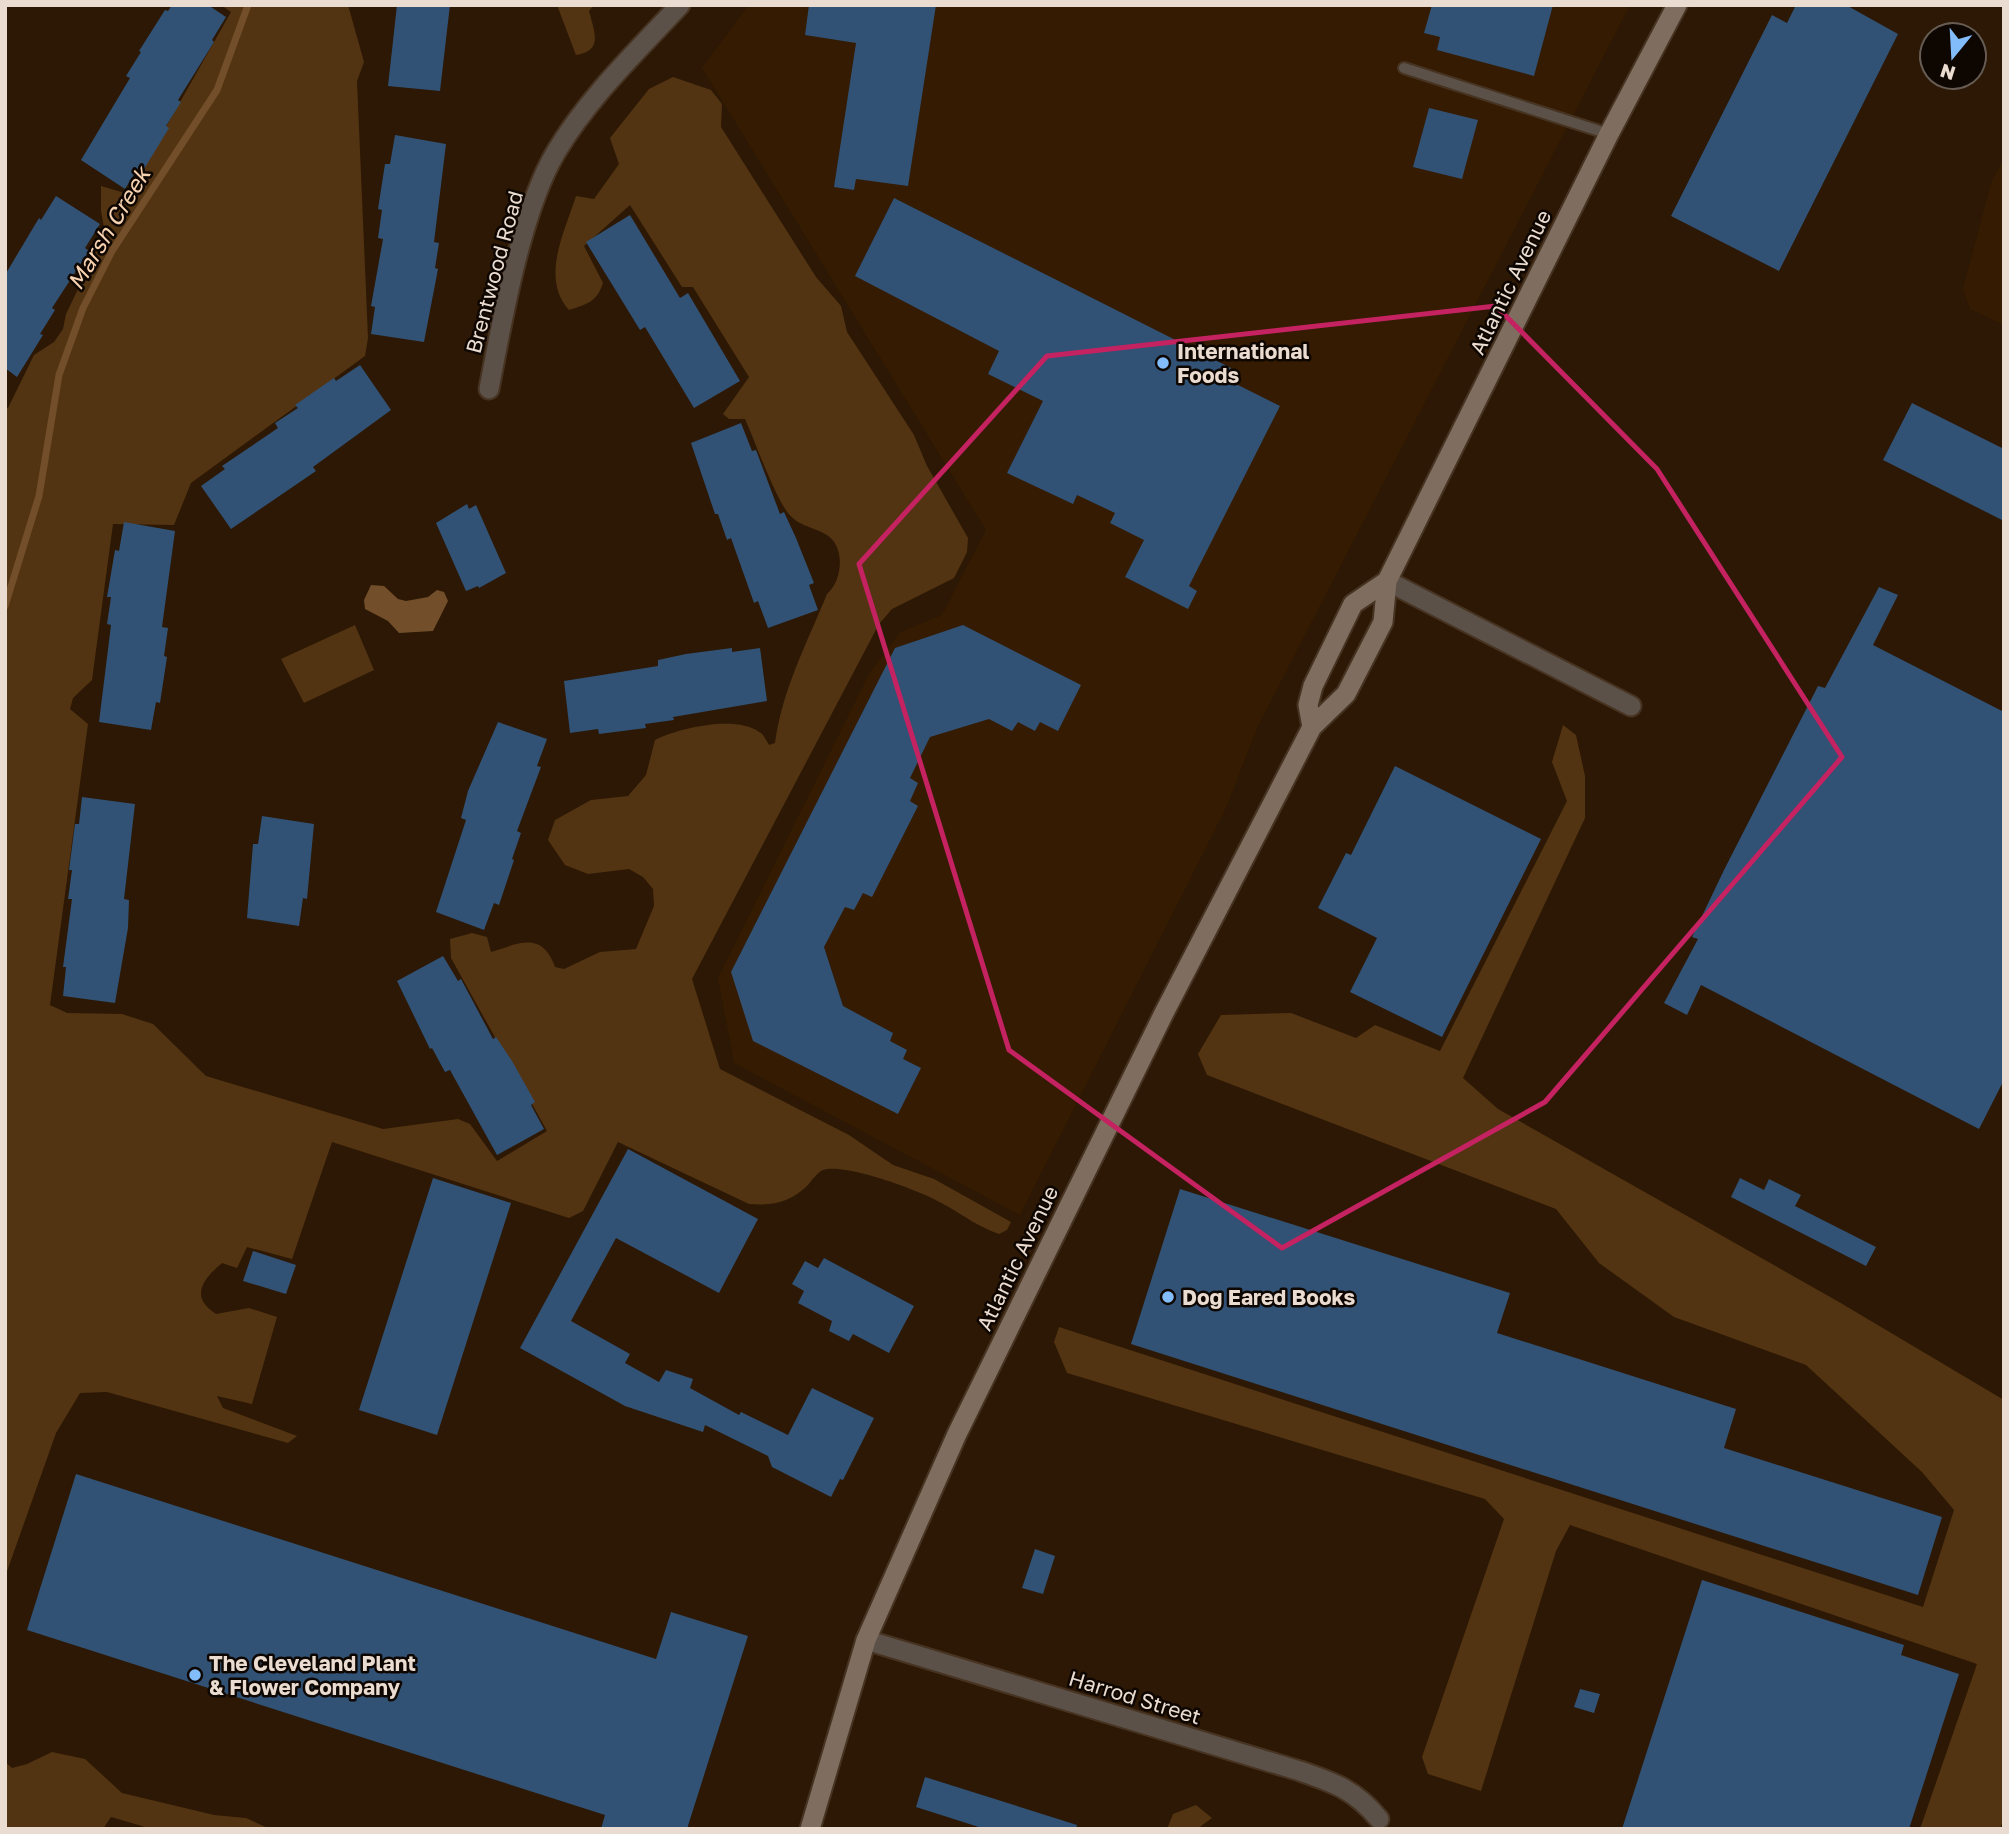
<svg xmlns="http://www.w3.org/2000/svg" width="2009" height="1834" viewBox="0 0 2009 1834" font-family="'Golos Text',sans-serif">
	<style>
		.built { fill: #341b01 }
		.green { fill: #533412 }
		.water { fill: #724e2a }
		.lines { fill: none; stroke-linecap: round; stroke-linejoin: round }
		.stream { stroke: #724e2a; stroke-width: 7 }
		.building { fill: #315275 }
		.service-casing { stroke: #473321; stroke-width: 14 }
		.minor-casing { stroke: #473321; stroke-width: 23 }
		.secondary-casing { stroke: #473321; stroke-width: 23 }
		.service { stroke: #5b5148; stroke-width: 10 }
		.minor { stroke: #5b5148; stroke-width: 19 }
		.secondary { stroke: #7f6e5f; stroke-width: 19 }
		.marked { fill: none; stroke: #c42261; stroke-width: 5; stroke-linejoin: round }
		.poi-dot { fill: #83bcfb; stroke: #0e0601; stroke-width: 2.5 }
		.labels { text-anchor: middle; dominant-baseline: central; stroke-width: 5; stroke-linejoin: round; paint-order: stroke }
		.street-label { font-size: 21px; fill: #eadcd0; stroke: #0e0601 }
		.poi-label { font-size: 21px; font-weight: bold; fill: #eadcd0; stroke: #0e0601; text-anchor: start }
		.water-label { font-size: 23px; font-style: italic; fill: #f7d2b0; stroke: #0e0601 }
	</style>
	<rect width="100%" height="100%" fill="#2c1804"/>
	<!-- built -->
	<path class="built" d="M 749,5 L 1630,5 L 1258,726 L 1226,808 L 1020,1215 L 734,1063 L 718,978 L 868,676 L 900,632 L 942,615 L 986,530 L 702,68 Z
		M 2004,158 L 2004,325 L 1970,309 L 1963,289 L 1991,183 Z"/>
	<!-- green -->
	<path class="green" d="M 221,5 L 348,5 L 364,62 L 357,81 L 368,338 L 365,356 L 191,483 L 174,525 L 113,524 L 92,680 L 73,698 L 70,709 L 88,724 L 50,1005 L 67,1013 L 122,1014 L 153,1024 L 206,1076 L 383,1129 L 458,1119 L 470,1124 L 497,1161 L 547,1131 L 451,958 L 450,939 L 472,933 L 487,937 L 491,952 C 520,943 542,931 555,967 L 564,969 L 600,952 L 636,949 L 654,906 L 653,889 L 643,877 L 629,869 L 588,874 L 565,865 L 548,840 L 555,820 L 591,800 L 628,796 L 646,775 L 655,740 C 679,728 736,715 759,732 C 764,734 766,741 769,745 L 775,743 C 782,690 807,643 827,594 C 843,580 846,545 825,534 C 811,526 798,526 788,513 C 774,495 755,441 745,419 L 729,419 L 723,414 L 749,377 L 693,287 L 682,287 L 630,205 L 584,246 L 603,283 C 597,302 587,304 569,310 C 540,278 565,231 576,196 L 594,199 L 619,164 L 610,138 L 649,89 L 673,77 L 711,90 L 722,104 L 721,127 L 816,277 L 841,306 L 847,332 L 914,435 L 927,466 L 968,538 L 967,552 L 954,578 L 892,609 L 879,624 L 692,979 L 720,1069 L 849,1135 L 893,1165 L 934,1179 L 1011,1222 L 1007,1230 L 999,1234 C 977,1226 966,1217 947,1206 C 927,1193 845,1162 823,1170 C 818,1172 812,1180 808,1185 C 791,1202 773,1206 749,1204 L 618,1142 L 583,1211 L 569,1218 L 332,1142 L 292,1259 L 247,1247 L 237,1268 L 222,1263 C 203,1279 189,1297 216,1314 L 249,1308 L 277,1317 L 252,1404 L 217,1396 L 223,1408 L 297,1436 L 288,1443 L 107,1392 L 80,1393 L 56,1433 L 5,1577 L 5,407 L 8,408 L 34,355 L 54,342 L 63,329 L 66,314 L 105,233 L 101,211 L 101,186 L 128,194 L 231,12 Z
		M 557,5 L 594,5 L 589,11 C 594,31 604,51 576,55 Z
		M 355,625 L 374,670 L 304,703 L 281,659 Z
		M 1563,725 L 1576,735 L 1585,776 L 1585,818 L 1463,1078 L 1498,1109 L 1839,1302 L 2004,1400 L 2004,1818 L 2000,1829 L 1920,1829 L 1977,1664 L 1570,1525 L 1556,1551 L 1481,1791 L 1428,1774 L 1422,1757 L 1504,1519 L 1485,1499 L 1067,1373 L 1054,1342 L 1059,1327 L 1923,1607 L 1954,1510 L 1922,1472 L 1806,1365 L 1674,1317 L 1599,1263 L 1556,1209 L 1207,1075 L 1198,1054 L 1221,1015 L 1291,1013 L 1356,1038 L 1375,1025 L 1440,1051 L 1567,801 L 1552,762 Z
		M 52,1752 L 85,1759 L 122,1793 L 214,1815 L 246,1818 L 270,1829 L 152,1829 L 111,1817 L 103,1829 L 5,1829 L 5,1762 L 12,1768 L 27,1764 Z
		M 1196,1805 L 1212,1818 L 1197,1829 L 1167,1829 L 1173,1814 Z"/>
	<!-- water -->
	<path class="water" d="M 371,585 L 384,586 L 398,599 L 406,601 L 428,597 L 437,590 L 444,592 L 448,601 L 433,631 L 399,633 L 388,621 L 365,609 L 364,600 Z"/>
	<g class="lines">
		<!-- stream -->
		<path class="stream" d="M 5,606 L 39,496 L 59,375 L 83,308 L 112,251 L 217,90 L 248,5"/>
	</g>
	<!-- building -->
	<path class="building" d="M 172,5 L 208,5 L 226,17 L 212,40 L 214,42 L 178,100 L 181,102 L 166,126 L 169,128 L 144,169 L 140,165 L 125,189 L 81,160 L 130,78 L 126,76 L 141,52 L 139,51 L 165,10 L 168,11 Z
		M 397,5 L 450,5 L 440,91 L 388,86 Z
		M 809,5 L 936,5 L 908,186 L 856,179 L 854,190 L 834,187 L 856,43 L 805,35 Z
		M 1432,5 L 1553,5 L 1534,76 L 1437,50 L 1440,37 L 1424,33 Z
		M 1796,5 L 1846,5 L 1898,34 L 1779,271 L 1671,216 L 1772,15 L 1787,23 Z
		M 1429,108 L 1478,120 L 1462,179 L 1413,167 Z
		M 395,135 L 446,144 L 434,242 L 439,243 L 435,268 L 438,269 L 424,342 L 371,334 L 375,307 L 371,306 L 383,239 L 378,238 L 382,210 L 378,209 L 385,164 L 390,164 Z
		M 56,196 L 100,224 L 85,248 L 89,251 L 52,308 L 55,310 L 40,334 L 43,335 L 17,377 L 5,368 L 5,275 L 39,218 L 41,220 Z
		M 894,198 L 1231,368 L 1226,379 L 1280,406 L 1189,586 L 1197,591 L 1188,609 L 1125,577 L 1144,540 L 1110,523 L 1115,513 L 1077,495 L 1073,504 L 1007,473 L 1043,401 L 988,374 L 999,351 L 855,276 Z
		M 630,215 L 680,298 L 688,293 L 740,381 L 694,408 L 645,327 L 640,330 L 586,242 Z
		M 360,365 L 391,410 L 313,467 L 316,471 L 231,529 L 201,486 L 225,469 L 222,466 L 278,428 L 275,423 L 298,408 L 295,405 L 334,378 L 336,381 Z
		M 1912,403 L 2004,449 L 2004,521 L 1883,460 Z
		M 741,423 L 752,451 L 756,450 L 780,514 L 784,512 L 796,538 L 814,583 L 809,585 L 818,610 L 768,628 L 758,601 L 754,603 L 731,538 L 727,540 L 718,514 L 715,514 L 691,443 Z
		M 467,504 L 469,509 L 476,505 L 506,573 L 479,588 L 478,586 L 466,591 L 436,523 Z
		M 124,522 L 175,531 L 162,627 L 168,628 L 164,656 L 167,657 L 160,703 L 156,702 L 151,730 L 99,722 L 111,625 L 107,624 L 111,597 L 107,597 L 115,550 L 119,551 Z
		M 1879,587 L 1898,595 L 1873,645 L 2004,712 L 2004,1080 L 1979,1129 L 1701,985 L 1687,1015 L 1664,1003 L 1698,939 L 1692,937 L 1724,870 L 1818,686 L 1825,688 Z
		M 963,625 L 1081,685 L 1058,731 L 1040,722 L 1035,731 L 1018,722 L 1012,731 L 989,719 L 930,737 L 910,778 L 918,783 L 910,801 L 918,806 L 872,897 L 863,893 L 854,910 L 845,907 L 824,947 L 843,1006 L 893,1033 L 890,1041 L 907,1050 L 903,1059 L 921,1068 L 898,1114 L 753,1041 L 731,972 L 895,648 Z
		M 732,648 L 732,652 L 760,648 L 767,701 L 673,717 L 674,720 L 645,724 L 646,728 L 599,734 L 598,729 L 570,733 L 564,681 L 658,666 L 658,660 L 686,654 Z
		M 498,722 L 547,739 L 537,766 L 541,767 L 517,831 L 521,833 L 512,859 L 514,860 L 499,905 L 494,903 L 484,930 L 436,912 L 466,820 L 461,818 L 468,791 Z
		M 1395,766 L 1541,839 L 1442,1037 L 1350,992 L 1377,938 L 1318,908 L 1346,853 L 1351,855 Z
		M 82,797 L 135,804 L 124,899 L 129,900 L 128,928 L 115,1003 L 63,996 L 66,967 L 63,967 L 72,899 L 68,899 L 72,870 L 69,870 L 75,824 L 79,824 Z
		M 262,816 L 314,824 L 307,899 L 303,898 L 299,926 L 247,918 L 253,844 L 258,844 Z
		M 443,956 L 458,981 L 461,979 L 493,1039 L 496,1037 L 512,1061 L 535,1102 L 531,1105 L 544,1129 L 497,1155 L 450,1070 L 445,1072 L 432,1048 L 430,1049 L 397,981 Z
		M 628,1149 L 758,1219 L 719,1293 L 616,1238 L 571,1321 L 630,1354 L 625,1363 L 659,1382 L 666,1370 L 693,1379 L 690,1388 L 739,1415 L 741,1412 L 788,1435 L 812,1388 L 874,1418 L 843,1480 L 840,1479 L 831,1497 L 772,1467 L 768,1456 L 705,1425 L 703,1432 L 625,1406 L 520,1348 Z
		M 433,1178 L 511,1203 L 437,1435 L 359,1410 Z
		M 1740,1178 L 1764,1190 L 1769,1179 L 1801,1195 L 1795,1206 L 1876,1247 L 1866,1266 L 1731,1197 Z
		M 1180,1189 L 1510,1293 L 1497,1333 L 1736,1409 L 1724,1448 L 1942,1517 L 1918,1595 L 1131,1344 Z
		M 253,1251 L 296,1265 L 286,1294 L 243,1281 Z
		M 824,1258 L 914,1306 L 889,1353 L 853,1334 L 849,1341 L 829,1331 L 832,1321 L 798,1303 L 804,1291 L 792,1284 L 805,1261 L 818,1268 Z
		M 76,1474 L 656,1659 L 671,1612 L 748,1636 L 687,1829 L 601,1829 L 605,1815 L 27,1630 Z
		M 1035,1549 L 1055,1556 L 1043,1594 L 1022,1588 Z
		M 1702,1580 L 1904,1645 L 1901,1655 L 1959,1674 L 1909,1829 L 1622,1829 Z
		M 1580,1689 L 1600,1694 L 1594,1713 L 1574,1707 Z
		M 925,1777 L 1077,1825 L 1076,1829 L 985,1829 L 916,1807 Z"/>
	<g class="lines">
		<!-- service casing -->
		<g class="service-casing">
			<path id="service" d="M 1404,68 L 1609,134"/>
		</g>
		<!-- minor casing -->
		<g class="minor-casing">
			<path id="minor" d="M 489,389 C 502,321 521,211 556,152 C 588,98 637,51 680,5
				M 1387,581 L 1631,706
				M 866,1640 L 1300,1771 C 1335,1783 1355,1790 1379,1819"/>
		</g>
		<!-- secondary casing -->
		<g class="secondary-casing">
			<path id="secondary" d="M 1312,727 L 1308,705 L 1313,686 L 1353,604 L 1387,581
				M 810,1829 L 866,1640 L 957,1434 L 1164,1013 L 1312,727 L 1346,694 L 1383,622 L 1387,581 L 1609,134 L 1677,5"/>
		</g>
		<!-- service -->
		<use href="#service" class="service"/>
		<!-- minor -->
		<use href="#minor" class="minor"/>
		<!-- secondary -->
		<use href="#secondary" class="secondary"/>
	</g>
	<!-- marked area -->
	<path class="marked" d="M 1496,306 L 1657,469 L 1842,757 L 1545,1102 L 1282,1248 L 1009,1050 L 859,564 L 1047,356 Z"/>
	<!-- markers -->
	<g class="poi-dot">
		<circle cx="1163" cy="363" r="7"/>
		<circle cx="1168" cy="1297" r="7"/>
		<circle cx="195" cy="1675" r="7"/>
	</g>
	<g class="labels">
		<!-- street labels -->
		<g class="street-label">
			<text transform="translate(494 272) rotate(-75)">Brentwood Road</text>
			<text transform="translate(1510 282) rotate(-64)">Atlantic Avenue</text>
			<text transform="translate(1017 1258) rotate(-64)">Atlantic Avenue</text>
			<text transform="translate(1135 1697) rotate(17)">Harrod Street</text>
		</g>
		<!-- poi labels -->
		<g class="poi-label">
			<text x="1177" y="351">International<tspan x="1177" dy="24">Foods</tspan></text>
			<text x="1182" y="1297">Dog Eared Books</text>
			<text x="209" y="1663">The Cleveland Plant<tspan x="209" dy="24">&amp; Flower Company</tspan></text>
		</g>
		<!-- water labels -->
		<g class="water-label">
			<text transform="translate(108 228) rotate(-59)">Marsh Creek</text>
		</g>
	</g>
	<!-- border -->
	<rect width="2009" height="1834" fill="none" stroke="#eadcd0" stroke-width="14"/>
	<!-- north arrow -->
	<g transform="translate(1953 56) rotate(198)"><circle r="33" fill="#0e0601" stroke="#665c54" stroke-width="2"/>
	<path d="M0-5L12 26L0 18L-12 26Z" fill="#83bcfb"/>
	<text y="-10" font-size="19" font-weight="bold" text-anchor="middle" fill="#eadcd0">N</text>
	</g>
</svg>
